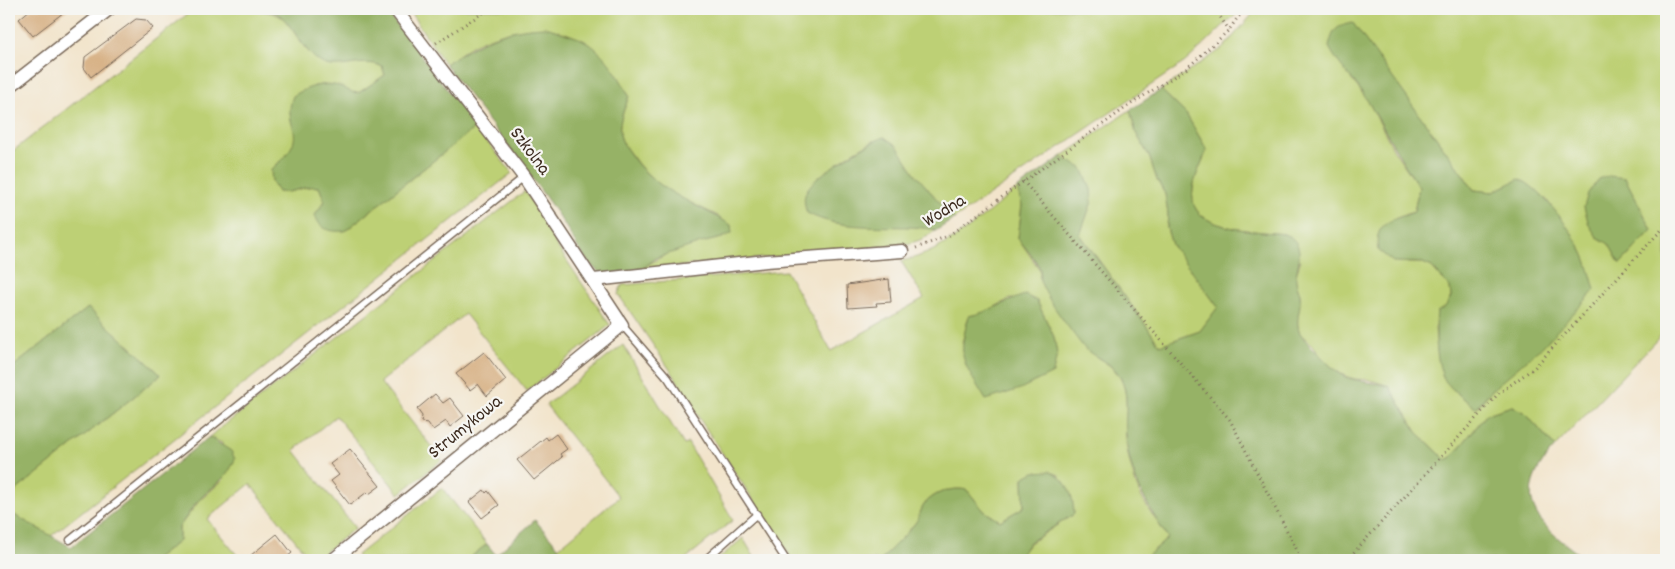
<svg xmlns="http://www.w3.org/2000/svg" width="1675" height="569" viewBox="0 0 1675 569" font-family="Dekko,sans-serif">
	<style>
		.green { fill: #bdd074; stroke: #7c7d49; fill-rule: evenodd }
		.forest { fill: #96b266; stroke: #686e42 }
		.building { fill: #d8b388 }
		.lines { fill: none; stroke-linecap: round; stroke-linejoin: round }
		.service-casing { stroke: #7b6b5b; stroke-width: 9 }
		.minor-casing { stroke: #7b6b5b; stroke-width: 15 }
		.path { stroke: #7b6b5b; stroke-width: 3; stroke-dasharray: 1 4; stroke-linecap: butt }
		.service { stroke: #fff; stroke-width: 6 }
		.minor { stroke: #fff; stroke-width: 12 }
		.labels { text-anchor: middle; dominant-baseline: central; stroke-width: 4.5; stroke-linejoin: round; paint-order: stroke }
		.street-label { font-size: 19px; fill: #3b2a1e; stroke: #f6f6f2 }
	</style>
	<rect width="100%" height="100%" fill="#f6f6f2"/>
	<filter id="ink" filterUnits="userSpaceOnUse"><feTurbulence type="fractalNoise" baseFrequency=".02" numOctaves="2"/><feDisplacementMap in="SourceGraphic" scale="10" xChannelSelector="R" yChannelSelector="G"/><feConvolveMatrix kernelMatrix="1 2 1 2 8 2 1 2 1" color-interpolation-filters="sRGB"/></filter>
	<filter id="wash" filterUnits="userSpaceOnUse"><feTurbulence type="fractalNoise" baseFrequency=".0096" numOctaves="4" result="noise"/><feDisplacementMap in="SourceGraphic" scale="20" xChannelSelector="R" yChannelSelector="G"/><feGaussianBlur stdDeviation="1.12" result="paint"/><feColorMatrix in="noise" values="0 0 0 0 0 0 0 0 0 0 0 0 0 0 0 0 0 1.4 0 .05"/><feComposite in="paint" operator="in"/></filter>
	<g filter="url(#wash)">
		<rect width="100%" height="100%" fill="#f2e4cb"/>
		<!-- green -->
		<path class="green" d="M 194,9 C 213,9 271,6 284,19 C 295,30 301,48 315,57 C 332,68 350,61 368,62 C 372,62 378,65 382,66 L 385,75 L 360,92 L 355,94 L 328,84 L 314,86 L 296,133 L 295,142 L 288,153 L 271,170 L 272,182 L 278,192 C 294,194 305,184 319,187 L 325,201 L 320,207 L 345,231 L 476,127 L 512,173 L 51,536 L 9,512 L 9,496 L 161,375 L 88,308 L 9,370 L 9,154 Z
			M 408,9 L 1244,9 C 1223,23 1205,45 1185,62 L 954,219 L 916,175 L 897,146 L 884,137 C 857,147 828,168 808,189 L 833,223 L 916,226 L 937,230 L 920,240 L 908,244 L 641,270 C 665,251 693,244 722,238 L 718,216 C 685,200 654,188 633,157 C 628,151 621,142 620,134 C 618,121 625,108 629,96 C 596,29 544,13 477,43 C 466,49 455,58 445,64 Z
			M 1257,9 L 1666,9 L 1666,330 L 1555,447 L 1525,413 L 1512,406 L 1487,414 L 1451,458 L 1446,460 L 1417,432 L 1389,386 L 1370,380 L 1354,379 L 1341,374 L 1323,360 L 1313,345 L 1300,334 L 1297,323 L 1300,295 L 1295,278 L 1300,262 L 1284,234 C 1261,231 1197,231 1193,201 C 1190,184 1201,165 1207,150 L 1186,114 L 1161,90 L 1223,48 ZM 1353,24 L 1474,190 L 1493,192 L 1507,185 L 1546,199 L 1580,247 L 1587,263 L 1495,387 L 1476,408 L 1443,377 L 1437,351 L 1435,328 L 1451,297 L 1450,287 L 1432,267 L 1423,263 L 1407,263 L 1396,217 L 1414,212 L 1419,187 L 1394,150 L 1367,99 L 1351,79 ZM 1625,178 L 1652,230 L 1620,264 L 1609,244 Z
			M 1130,110 L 1136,133 L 1149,156 L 1157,180 L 1165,194 L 1168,214 L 1167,228 L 1172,245 L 1218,307 L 1200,331 L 1160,345 L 1080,234 L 1092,201 L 1061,157 Z
			M 1017,189 L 1022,205 L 1018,238 L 1040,270 L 1040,279 L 1098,358 C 1132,376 1126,400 1126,432 C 1125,448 1131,466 1135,481 C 1141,502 1157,520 1168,538 L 1143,560 L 1019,560 L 1019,557 L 1030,543 L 1074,514 L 1059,475 C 1046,469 1036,471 1023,478 L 1024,507 L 1000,521 L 984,511 L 967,490 C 952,487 934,492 924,505 C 920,510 920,517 916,522 C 906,536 892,546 882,560 L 793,560 L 699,418 L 675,377 L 618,294 L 622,285 L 786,271 L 831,351 L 924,298 L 901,261 C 946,253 982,216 1017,189 ZM 1010,299 L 1037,301 L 1054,337 L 1057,354 L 962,343 L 969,316 L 983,313 Z
			M 525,191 L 558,239 L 555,243 L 610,325 L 527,391 L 465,314 L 380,382 L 442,460 L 399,494 L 336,416 L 294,450 L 355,528 L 315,560 L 311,560 L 250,484 L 207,519 L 241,560 L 155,560 L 179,541 L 179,527 L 199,501 L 224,479 L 222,443 L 209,437 Z
			M 623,345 L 684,445 L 688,443 L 733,520 L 684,560 L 544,560 L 619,497 L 546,405 Z
			M 442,488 L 487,544 L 467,560 L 361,560 L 357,555 Z
			M 743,538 L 756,560 L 717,560 Z"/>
		<!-- forest -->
		<path class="forest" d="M 238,9 L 385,9 L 476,127 L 345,231 C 330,232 320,230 315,215 L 325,201 L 319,187 C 305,184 295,194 278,192 L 272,182 L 271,170 C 316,130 280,132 293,96 C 307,87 325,81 342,87 C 348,90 353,94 360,92 L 385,75 L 382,66 C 361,58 343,70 326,65 C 305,58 291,19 276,13 C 265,8 249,11 238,9 Z
			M 1353,23 L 1474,190 L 1493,192 L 1519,179 C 1540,187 1570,228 1581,249 C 1588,262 1591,276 1595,290 L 1543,346 L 1495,387 L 1475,408 C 1466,400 1454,392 1446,382 C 1435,365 1435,331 1437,312 L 1445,307 L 1451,297 L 1450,287 L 1432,267 L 1423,263 L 1393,262 L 1378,250 C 1373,222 1393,220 1414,212 L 1419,187 C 1400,159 1385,129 1367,100 C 1356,81 1339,67 1329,47 C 1333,30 1335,26 1353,23 Z
			M 546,27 C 557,31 568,34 579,38 C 602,48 619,75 629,96 C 625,108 618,121 620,134 C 621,142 628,151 633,158 C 658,192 696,203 731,225 L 732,233 L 722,238 L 701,243 L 656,258 L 641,270 L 604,274 C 586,268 574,239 564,224 C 527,168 485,117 445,64 C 479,42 503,28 546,27 Z
			M 1161,90 L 1186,114 L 1207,150 C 1201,165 1190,184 1193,201 C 1197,231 1261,231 1284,234 C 1305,242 1299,259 1296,276 C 1295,283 1299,289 1300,295 C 1302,308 1294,320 1300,333 C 1303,339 1334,370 1340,374 C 1353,382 1374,382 1389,386 L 1417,432 L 1446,460 L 1451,458 L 1487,414 L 1512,406 L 1525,413 L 1555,447 C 1506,500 1541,527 1587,560 L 1143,560 L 1168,538 C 1146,504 1129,476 1126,434 C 1124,413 1131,396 1119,375 C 1110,360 1091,358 1081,344 C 1067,325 1049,303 1040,281 C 1039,277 1041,273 1040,269 C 1036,259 1024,247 1018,238 L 1022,205 L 1017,189 L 1061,157 L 1082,168 L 1091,189 L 1092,201 L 1080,235 L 1160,345 L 1200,331 L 1218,307 L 1172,245 L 1167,228 L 1168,214 L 1165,194 L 1157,180 L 1149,156 L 1136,133 L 1130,110 Z
			M 884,137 L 897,146 L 916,175 L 954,219 L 937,230 C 895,222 846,234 807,213 C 804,204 803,198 807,190 C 815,175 867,143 884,137 Z
			M 1609,176 L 1625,178 L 1652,230 L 1620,264 L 1609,244 L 1597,237 L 1589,225 L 1584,207 L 1588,193 L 1600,178 Z
			M 1025,295 L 1037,301 L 1054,337 L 1057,354 L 1053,373 L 1020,389 L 986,400 C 964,363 956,360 969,316 C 989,312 1006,301 1025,295 Z
			M 88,308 L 161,375 L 9,496 L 9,370 Z
			M 209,437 L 231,451 L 235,459 C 228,479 212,486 198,501 C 191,509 185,519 179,527 L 179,541 L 155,560 L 9,560 L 9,512 L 71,547 Z
			M 1050,471 C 1068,480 1073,494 1074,514 L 1030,542 L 1019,557 L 1019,560 L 882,560 C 892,546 906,536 916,522 C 920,517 920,510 924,505 C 934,492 952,487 967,490 L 984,511 L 1000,521 L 1024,507 L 1023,478 L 1034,472 Z
			M 535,520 L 559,548 L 544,560 L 467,560 L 487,544 L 496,555 Z"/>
		<g id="blocks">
			<!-- building -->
			<path class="building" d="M 31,9 L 68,9 L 33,36 L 19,19 Z
				M 136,19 L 146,20 L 153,28 L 91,77 L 84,68 L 85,57 Z
				M 889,279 L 891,302 L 876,303 L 877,306 L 848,308 L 847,285 Z
				M 484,352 L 506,380 L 487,396 L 478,384 L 470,390 L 456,374 Z
				M 435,394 L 443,403 L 450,398 L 464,416 L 450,427 L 446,421 L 433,430 L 428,423 L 421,422 L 422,416 L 417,409 Z
				M 556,434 L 567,449 L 560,454 L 562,457 L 534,480 L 517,460 L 546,437 L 548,440 Z
				M 350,449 L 380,486 L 369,494 L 367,492 L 350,505 L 331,481 L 339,475 L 330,464 Z
				M 484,490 L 486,493 L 488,491 L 499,505 L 482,518 L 469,502 Z
				M 277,534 L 292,553 L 283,560 L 245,560 Z"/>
		</g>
	</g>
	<g filter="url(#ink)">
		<use href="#blocks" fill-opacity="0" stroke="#7b6b5b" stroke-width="1"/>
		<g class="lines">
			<!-- service casing -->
			<g class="service-casing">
				<path id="service" d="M 622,325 L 668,378 L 786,560
					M 70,540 L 524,177
					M 705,560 L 757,514"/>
			</g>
			<!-- minor casing -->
			<g class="minor-casing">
				<path id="minor" d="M 9,87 L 109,9
					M 594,280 L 766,261 L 902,251
					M 333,560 L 622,325 L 524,177 L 395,9"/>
			</g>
			<!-- path -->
			<path class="path" d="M 1215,9 L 1229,30
				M 436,43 L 489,9
				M 1023,181 L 1230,420 L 1302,560
				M 916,248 L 948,236 L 1131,104 L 1186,69 L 1229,30 L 1238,17 L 1248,9
				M 1347,560 L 1499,393 L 1534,368 L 1666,225"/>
			<!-- service -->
			<use href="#service" class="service"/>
			<!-- minor -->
			<use href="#minor" class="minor"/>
		</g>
	</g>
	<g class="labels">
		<!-- street labels -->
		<g class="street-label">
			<text transform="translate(529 152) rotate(53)">Szkolna</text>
			<text transform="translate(945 212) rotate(-31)">Wodna</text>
			<text transform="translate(466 428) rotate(-39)">Strumykowa</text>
		</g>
	</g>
	<!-- margin -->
	<rect width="1675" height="569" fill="none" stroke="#f6f6f2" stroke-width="30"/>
</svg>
